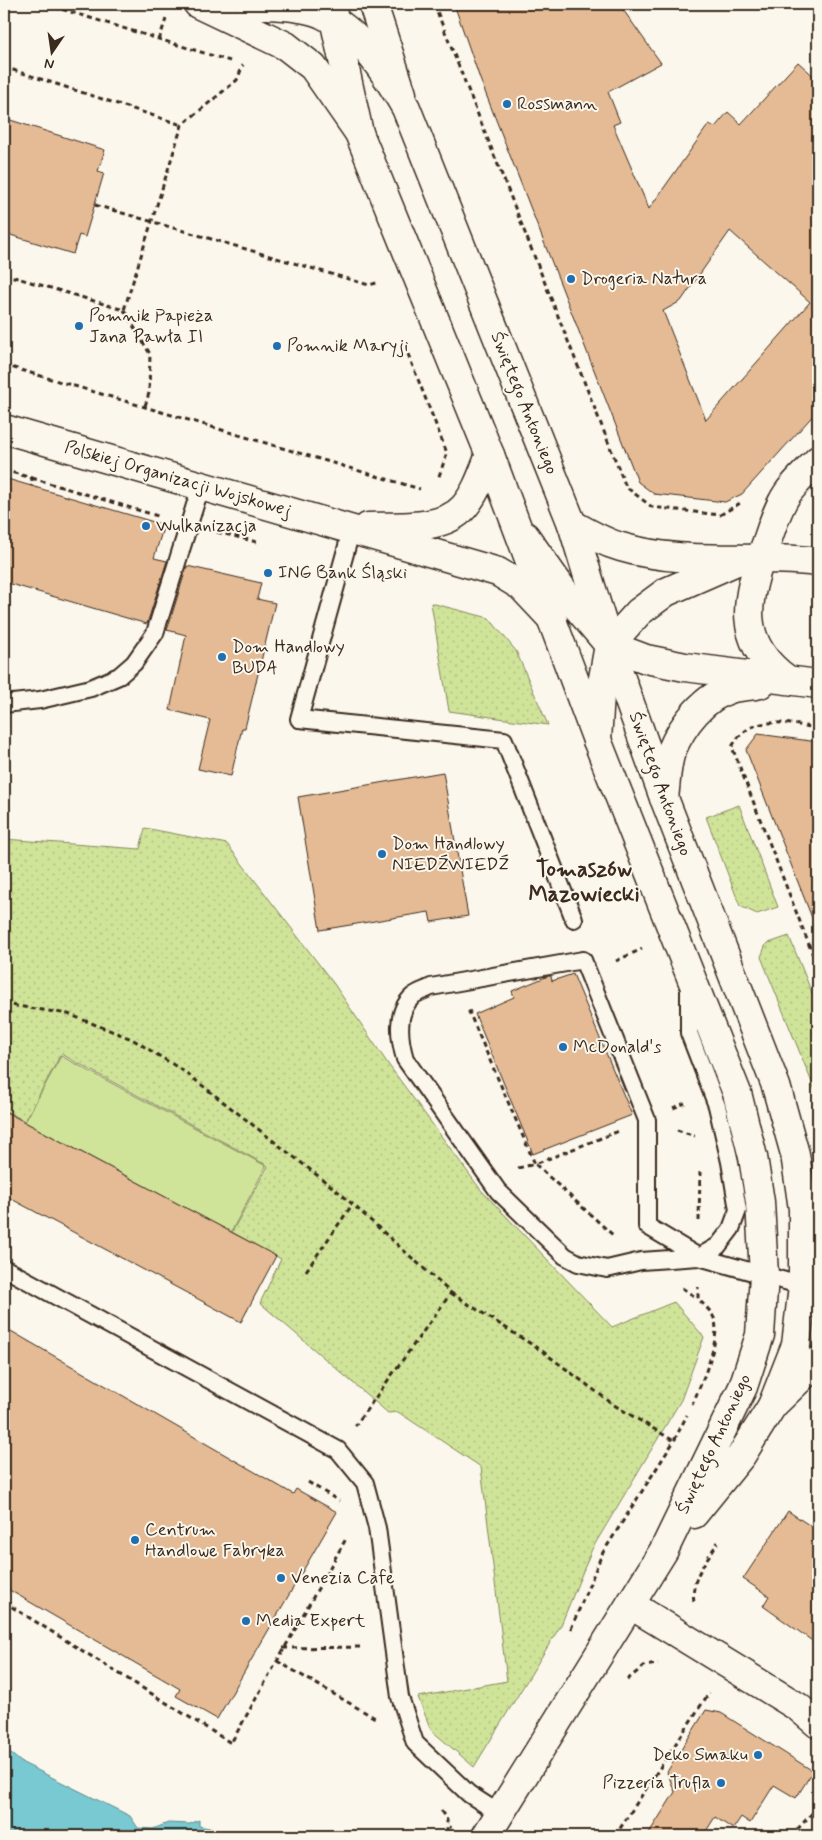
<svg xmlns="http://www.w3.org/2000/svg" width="822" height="1840" viewBox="0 0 822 1840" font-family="Mynerve,sans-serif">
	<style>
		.grass { fill: url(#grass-dots); stroke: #85875c }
		.park { fill: #cfe499; stroke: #85875c }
		.water { fill: #78c9d2; stroke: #60898a }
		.building { fill: #e4bb94; stroke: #3b2a1e; fill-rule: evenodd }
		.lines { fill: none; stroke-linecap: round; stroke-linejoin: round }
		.service-casing { stroke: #3b2a1e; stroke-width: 20 }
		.minor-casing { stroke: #3b2a1e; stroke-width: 31 }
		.tertiary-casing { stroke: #3b2a1e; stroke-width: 31 }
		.secondary-casing { stroke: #3b2a1e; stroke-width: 31 }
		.path { stroke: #3b2a1e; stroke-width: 3; stroke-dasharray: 5 4; stroke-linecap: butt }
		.service { stroke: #fbf7ec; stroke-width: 16 }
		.minor { stroke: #fbf7ec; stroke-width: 28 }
		.tertiary { stroke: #fbf7ec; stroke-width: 28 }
		.secondary { stroke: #fbf7ec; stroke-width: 28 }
		.poi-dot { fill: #1f6fb2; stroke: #fbf7ec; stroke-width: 2 }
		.labels { text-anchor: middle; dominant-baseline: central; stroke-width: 4; stroke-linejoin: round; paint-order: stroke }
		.poi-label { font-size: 18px; fill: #3b2a1e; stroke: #fbf7ec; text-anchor: start }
		.street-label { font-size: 18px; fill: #3b2a1e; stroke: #fbf7ec }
		.district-label { font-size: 22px; font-weight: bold; fill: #3b2a1e; stroke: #fbf7ec }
	</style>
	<defs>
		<pattern id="grass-dots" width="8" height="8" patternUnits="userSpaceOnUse" patternTransform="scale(1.25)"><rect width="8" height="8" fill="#cfe499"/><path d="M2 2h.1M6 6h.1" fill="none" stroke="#b3c483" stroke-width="1.8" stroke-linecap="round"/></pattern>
	</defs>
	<rect width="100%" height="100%" fill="#fbf7ec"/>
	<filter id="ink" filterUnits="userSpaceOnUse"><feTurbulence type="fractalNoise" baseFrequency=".02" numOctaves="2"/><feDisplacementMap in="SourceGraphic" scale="10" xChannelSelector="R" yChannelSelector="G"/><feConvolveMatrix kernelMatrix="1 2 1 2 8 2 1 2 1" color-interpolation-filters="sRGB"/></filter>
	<g filter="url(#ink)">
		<!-- grass -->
		<path class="grass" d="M 431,603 L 489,618 L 516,651 L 548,725 L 449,711 Z
			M 739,805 L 778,907 L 757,914 L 740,906 L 706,817 Z
			M 145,828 L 227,844 L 334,984 L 388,1064 L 481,1190 L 612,1327 L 674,1302 L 704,1337 L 681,1400 L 592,1549 L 561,1625 L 474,1767 L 431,1730 L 418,1697 L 507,1681 L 481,1467 L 398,1412 L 388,1413 L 260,1303 L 281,1259 L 232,1232 L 268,1166 L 61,1054 L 25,1121 L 4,1110 L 4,839 L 140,849 Z
			M 789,936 L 818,1008 L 818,1091 L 815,1090 L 761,957 L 766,944 Z
			M 818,1315 L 818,1347 L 812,1352 Z"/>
		<!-- park -->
		<path class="park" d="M 61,1056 L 266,1166 L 231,1232 L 25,1122 Z"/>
		<!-- water -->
		<path class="water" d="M 4,1748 L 21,1762 L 130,1816 L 138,1828 L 153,1829 L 168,1823 L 190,1824 L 199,1820 L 199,1826 L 230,1832 L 229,1836 L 9,1836 L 4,1833 Z"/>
		<!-- building -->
		<path class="building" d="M 454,4 L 619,4 L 661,63 L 608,92 L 620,122 L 613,125 L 649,209 L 709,124 L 715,127 L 728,112 L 741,124 L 798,62 L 818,80 L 818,410 L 742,494 L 725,502 L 654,494 L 638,482 L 480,79 ZM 730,231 L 810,302 L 706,420 L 663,311 L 681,301 Z
			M 4,118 L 105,150 L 98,171 L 104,173 L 85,237 L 79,235 L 73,254 L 4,233 Z
			M 4,478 L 164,525 L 154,558 L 167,561 L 147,624 L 4,582 Z
			M 187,566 L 261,583 L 257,599 L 275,603 L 245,728 L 242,728 L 231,776 L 198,769 L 210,720 L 170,710 L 186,635 L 167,630 Z
			M 758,734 L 818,742 L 818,927 L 816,928 L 746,750 Z
			M 443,772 L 468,916 L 431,922 L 429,912 L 320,930 L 298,797 Z
			M 573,974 L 632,1115 L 533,1154 L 475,1014 L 514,997 L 512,991 L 548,976 L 551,976 L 552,981 Z
			M 4,1111 L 276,1256 L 241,1322 L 4,1195 Z
			M 4,1327 L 293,1494 L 296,1489 L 337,1512 L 217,1719 L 176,1696 L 180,1689 L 4,1587 Z
			M 788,1511 L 818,1531 L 818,1645 L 763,1606 L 769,1596 L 743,1579 Z
			M 706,1710 L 721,1713 L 813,1771 L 796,1798 L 774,1785 L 750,1823 L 741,1817 L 733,1829 L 715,1817 L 703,1836 L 647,1836 L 675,1792 L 667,1772 Z"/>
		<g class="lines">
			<!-- service casing -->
			<g class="service-casing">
				<path id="service" d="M 352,528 L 299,719 L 504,740 L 574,919
					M 4,704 L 40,700 L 91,688 L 119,676 L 134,663 L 155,633 L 201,486
					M 689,987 L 689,1033 L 717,1106 L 730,1162 L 738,1210 L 731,1229 L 718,1246 L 699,1257 L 647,1226 L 647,1120 L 583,960 L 431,987 C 426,990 418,992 413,996 C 395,1012 399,1038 405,1059 L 498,1191 L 565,1256 L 578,1263 L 607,1269 L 641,1261 L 699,1257 L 803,1286
					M 4,1268 L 338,1450 L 365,1483 L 377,1528 L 400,1697 L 415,1743 L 469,1794 L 500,1814"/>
			</g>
			<!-- minor casing -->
			<g class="minor-casing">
				<path id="minor" d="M 4,429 L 498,572 L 521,586 L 553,620
					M 368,527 C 397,526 443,531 464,507 C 477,492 483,472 490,455
					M 772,1406 L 818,1361
					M 631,1605 L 798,1707 L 818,1724"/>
			</g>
			<!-- tertiary casing -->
			<g class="tertiary-casing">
				<path id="tertiary" d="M 373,4 L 402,94
					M 331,5 L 359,133
					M 572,524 C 588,533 603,542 621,547 C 684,566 753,554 818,562
					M 525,536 L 565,593 L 609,645 L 646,659 L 685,667 L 818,684
					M 788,680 C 735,643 745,597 766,544 C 772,527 777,509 787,494 C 795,482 808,471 818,460
					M 597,740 L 600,695 L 609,645 L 639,612 L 666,592 L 739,560
					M 664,798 C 666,784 666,766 671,752 C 682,725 704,696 733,688 C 742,686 751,686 760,684"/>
			</g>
			<!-- secondary casing -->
			<g class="secondary-casing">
				<path id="secondary" d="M 198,4 L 286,46 L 313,67 L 359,133 L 490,455 L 597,740 L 737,1093 L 753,1157 L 760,1202 L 764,1275 L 760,1335 L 743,1387 L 664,1550 L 486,1836
					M 250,4 C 272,6 301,5 322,14 C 360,32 386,73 406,108 L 572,524 L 609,645 L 664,798 L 776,1086 L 795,1154 L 803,1209 L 803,1286 L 796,1345 L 772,1406 L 741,1456 L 694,1514"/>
			</g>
			<!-- path -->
			<path class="path" d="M 45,4 L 230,61
				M 434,4 L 626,487 L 652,507 L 720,515 L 742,502
				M 159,40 L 166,19
				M 4,67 L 182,125
				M 95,205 L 369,285 L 380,282
				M 4,274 L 124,310 L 182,125 L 237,80 L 243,65
				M 124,310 L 150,354 L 149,393 L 145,406
				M 408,354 L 447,453 L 438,479
				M 4,365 L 420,489
				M 4,470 L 32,478 L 31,486
				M 32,478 L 161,517
				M 217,532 L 257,542
				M 818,728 C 787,724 750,712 732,747 L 818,968
				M 616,961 L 642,949
				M 4,1004 L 68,1014 L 132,1039 L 185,1072 L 340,1193 L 451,1293 L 355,1426
				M 471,1011 L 469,1012 L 535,1164 L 619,1131
				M 673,1108 L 685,1103
				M 677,1130 L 695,1136
				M 518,1168 L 535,1164 L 615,1237
				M 699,1221 L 700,1172
				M 306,1271 L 352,1205
				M 682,1288 L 697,1298
				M 451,1293 L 542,1351 L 614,1405 L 674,1441
				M 692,1405 C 700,1386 724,1335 713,1316 C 710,1310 703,1304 698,1299 L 698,1287
				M 308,1482 L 339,1501
				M 694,1601 C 690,1579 707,1560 718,1542
				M 4,1602 L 231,1743 L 347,1537
				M 571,1629 L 602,1554 L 674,1441 L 687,1415
				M 283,1648 L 364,1647
				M 277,1661 L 375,1718
				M 627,1680 L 644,1666 L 658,1664
				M 441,1811 L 447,1820 L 447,1831
				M 445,1836 L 451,1826
				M 615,1836 L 709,1693
				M 791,1836 L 818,1807"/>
			<!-- service -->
			<use href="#service" class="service"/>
			<!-- minor -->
			<use href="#minor" class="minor"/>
			<!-- tertiary -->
			<use href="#tertiary" class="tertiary"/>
			<!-- secondary -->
			<use href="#secondary" class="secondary"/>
		</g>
	</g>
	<!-- markers -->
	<g class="poi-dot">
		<circle cx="507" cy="104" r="5"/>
		<circle cx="571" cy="279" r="5"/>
		<circle cx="79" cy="326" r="5"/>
		<circle cx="277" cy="346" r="5"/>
		<circle cx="146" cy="526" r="5"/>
		<circle cx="268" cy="573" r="5"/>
		<circle cx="222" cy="657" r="5"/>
		<circle cx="382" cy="854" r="5"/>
		<circle cx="563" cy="1047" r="5"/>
		<circle cx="135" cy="1540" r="5"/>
		<circle cx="281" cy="1578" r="5"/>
		<circle cx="246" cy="1621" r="5"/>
		<circle cx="758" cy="1755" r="5"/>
		<circle cx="721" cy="1783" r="5"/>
	</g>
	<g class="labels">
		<!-- poi labels -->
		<g class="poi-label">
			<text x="517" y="104">Rossmann</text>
			<text x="581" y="279">Drogeria Natura</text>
			<text x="89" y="316">Pomnik Papieża<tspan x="89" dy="21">Jana Pawła II</tspan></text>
			<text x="287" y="346">Pomnik Maryji</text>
			<text x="156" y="526">Wulkanizacja</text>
			<text x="278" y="573">ING Bank Śląski</text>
			<text x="232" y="647">Dom Handlowy<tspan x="232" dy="21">BUDA</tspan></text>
			<text x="392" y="844">Dom Handlowy<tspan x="392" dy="21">NIEDŹWIEDŹ</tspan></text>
			<text x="573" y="1047">McDonald's</text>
			<text x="145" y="1530">Centrum<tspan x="145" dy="21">Handlowe Fabryka</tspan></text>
			<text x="291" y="1578">Venezia Cafe</text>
			<text x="256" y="1621">Media Expert</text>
			<text x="748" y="1755" text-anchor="end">Deko Smaku</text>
			<text x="711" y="1783" text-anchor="end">Pizzeria Trufla</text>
		</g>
		<!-- street labels -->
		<g class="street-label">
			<text transform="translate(524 403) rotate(68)">Świętego Antoniego</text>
			<text transform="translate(178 479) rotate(16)">Polskiej Organizacji Wojskowej</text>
			<text transform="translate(660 784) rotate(70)">Świętego Antoniego</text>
			<text transform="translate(714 1444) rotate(-65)">Świętego Antoniego</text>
		</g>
		<!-- district labels -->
		<g class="district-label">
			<text x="584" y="870">Tomaszów<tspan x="584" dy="25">Mazowiecki</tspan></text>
		</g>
	</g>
	<!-- margin -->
	<rect width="822" height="1840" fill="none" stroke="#fbf7ec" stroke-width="20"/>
	<rect x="10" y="10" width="802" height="1820" fill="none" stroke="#3b2a1e" stroke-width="2" filter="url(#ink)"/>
	<!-- north arrow -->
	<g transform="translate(52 52) rotate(193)" stroke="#fbf7ec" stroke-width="4" paint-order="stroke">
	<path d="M0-4L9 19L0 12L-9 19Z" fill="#3b2a1e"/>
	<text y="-8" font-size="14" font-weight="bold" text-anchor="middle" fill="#3b2a1e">N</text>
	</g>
</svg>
